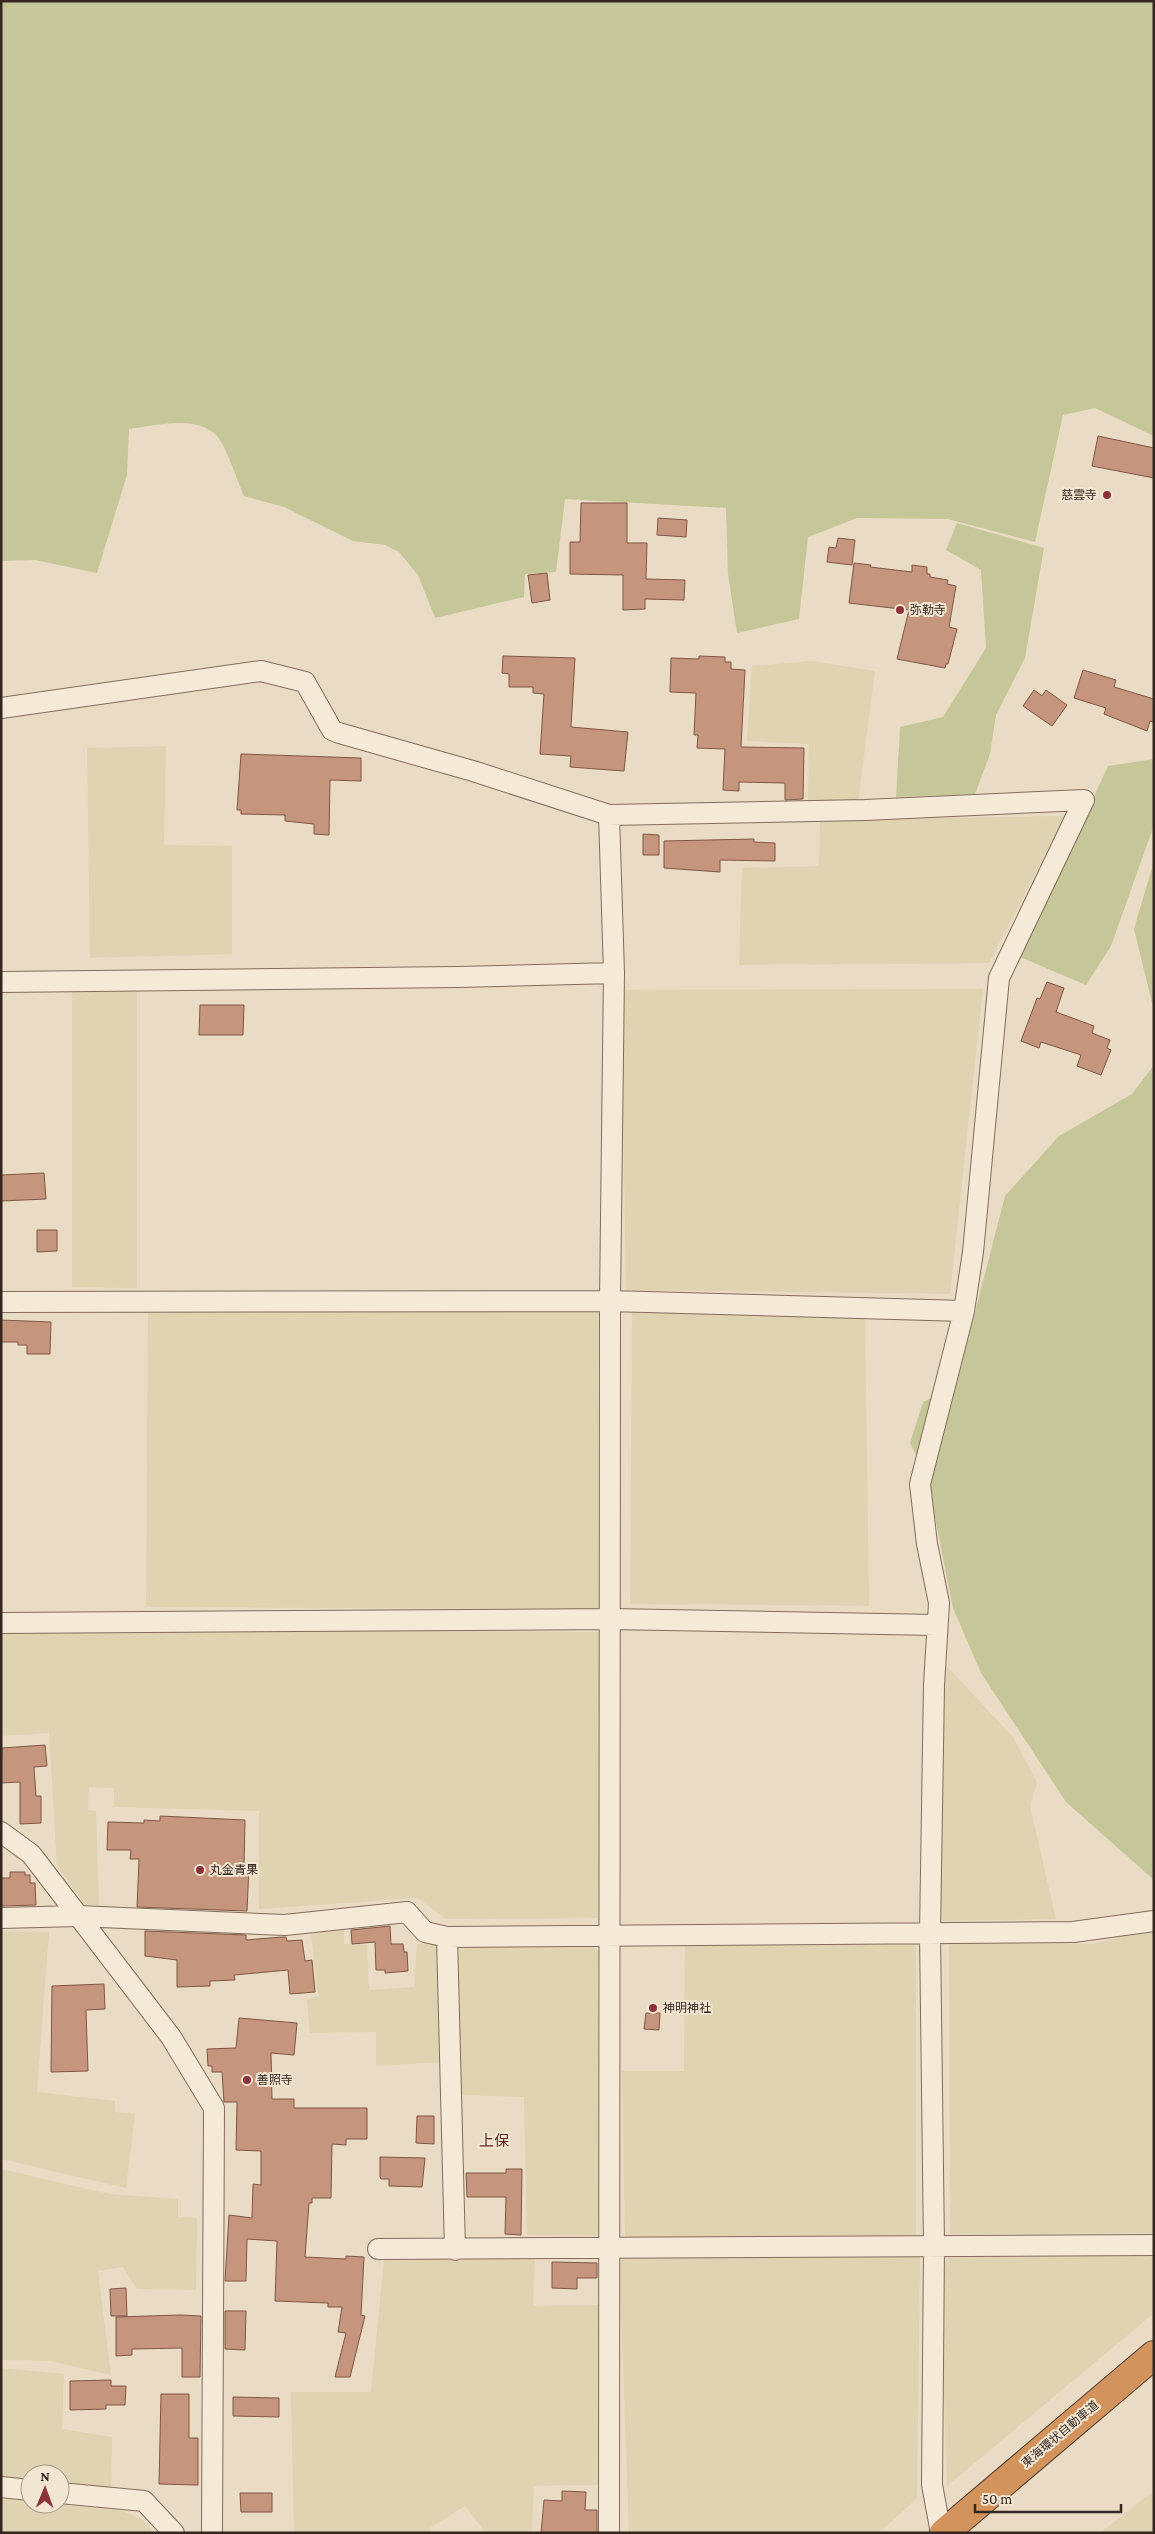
<svg xmlns="http://www.w3.org/2000/svg" width="1155" height="2534" viewBox="0 0 1155 2534" font-family="'Crimson Pro','Noto Sans JP',serif">
	<style>
		.farmland { fill: #dfd3b2 }
		.green { fill: #c6c799 }
		.building { fill: #c5957e; stroke: #805644 }
		.lines { fill: none; stroke-linecap: round; stroke-linejoin: round }
		.minor-casing { stroke: #836d5c; stroke-width: 22 }
		.motorway-casing { stroke: #513c30; stroke-width: 30 }
		.minor { stroke: #f5e9d7; stroke-width: 20 }
		.motorway { stroke: #d2935d; stroke-width: 28 }
		.poi-dot { fill: #8c323b; stroke: #f2e6d3; stroke-width: 2 }
		.labels { text-anchor: middle; dominant-baseline: central; stroke-width: 4; stroke-linejoin: round; paint-order: stroke }
		.poi-label { font-size: 12px; fill: #34271f; stroke: #f2e6d3; text-anchor: start }
		.street-label { font-size: 12px; fill: #34271f; stroke: #f2e6d3 }
		.quarter-label { font-size: 15px; fill: #5d2922; stroke: #f2e6d3 }
	</style>
	<rect width="100%" height="100%" fill="#eadbc4"/>
	<!-- farmland -->
	<path class="farmland" d="M 812,661 L 875,671 L 858,802 L 808,802 L 809,744 L 747,741 L 752,666 Z
		M 166,746 L 164,845 L 232,846 L 232,954 L 90,958 L 87,748 Z
		M 1065,816 L 989,963 L 739,965 L 742,868 L 819,866 L 820,820 Z
		M 72,987 L 137,988 L 137,1288 L 72,1287 Z
		M 983,989 L 950,1294 L 626,1290 L 621,990 Z
		M 148,1307 L 598,1307 L 599,1609 L 146,1607 Z
		M 632,1312 L 865,1314 L 869,1606 L 630,1604 Z
		M 1,1629 L 603,1632 L 598,1918 L 446,1919 L 418,1898 L 259,1909 L 259,1811 L 114,1807 L 114,1788 L 89,1787 L 88,1810 L 96,1811 L 99,1905 L 86,1906 L 57,1866 L 49,1733 L 1,1736 Z
		M 939,1658 L 1013,1737 L 1037,1783 L 1030,1806 L 1056,1919 L 941,1921 Z
		M 1154,1927 L 1154,2233 L 950,2234 L 949,1942 L 1094,1944 Z
		M 344,1929 L 344,1944 L 367,1945 L 369,1990 L 414,1987 L 417,1944 L 443,1945 L 442,2062 L 376,2066 L 376,2032 L 310,2033 L 307,2000 L 318,1996 L 311,1932 Z
		M 1,1931 L 49,1932 L 37,2092 L 115,2101 L 115,2112 L 135,2114 L 126,2188 L 1,2159 Z
		M 916,1941 L 916,2237 L 625,2237 L 622,2071 L 684,2071 L 685,1945 Z
		M 455,1945 L 592,1946 L 601,1953 L 604,2236 L 527,2235 L 524,2097 L 461,2095 Z
		M 1,2169 L 109,2194 L 178,2199 L 178,2217 L 197,2218 L 196,2290 L 137,2289 L 123,2267 L 98,2271 L 111,2375 L 50,2361 L 1,2360 Z
		M 619,2252 L 920,2257 L 917,2498 L 879,2533 L 629,2533 Z
		M 1154,2254 L 1154,2313 L 947,2486 L 940,2268 L 948,2258 Z
		M 535,2258 L 533,2306 L 606,2305 L 602,2485 L 534,2486 L 532,2533 L 486,2533 L 465,2506 L 430,2528 L 430,2533 L 294,2533 L 291,2392 L 371,2392 L 384,2260 Z
		M 1,2368 L 64,2374 L 62,2429 L 112,2437 L 111,2495 L 60,2489 L 60,2474 L 30,2474 L 30,2486 L 1,2483 Z
		M 1154,2491 L 1154,2533 L 1100,2533 Z
		M 1,2498 L 30,2501 L 30,2504 L 56,2504 L 122,2511 L 142,2519 L 154,2533 L 1,2533 Z"/>
	<!-- green -->
	<path class="green" d="M 1,1 L 1154,1 L 1154,436 L 1095,408 L 1063,415 L 1035,542 L 948,519 L 857,518 L 808,537 L 799,619 L 737,633 L 728,574 L 726,508 L 565,499 L 556,572 L 525,574 L 524,597 L 435,618 L 418,575 L 399,552 L 385,545 L 353,541 L 284,507 L 244,496 C 238,482 226,446 217,436 C 195,414 156,426 129,429 L 127,475 L 97,573 L 35,560 L 1,561 Z
		M 957,523 L 1044,548 L 1025,658 L 996,715 L 990,754 L 975,794 L 896,797 L 900,727 L 943,717 L 986,648 L 981,570 L 946,550 Z
		M 1154,759 L 1154,825 L 1111,946 L 1086,985 L 1020,957 L 1108,766 Z
		M 1154,861 L 1154,1032 L 1153,1007 L 1134,929 Z
		M 1154,1065 L 1154,1880 L 1066,1802 L 981,1673 L 953,1608 L 927,1477 L 910,1443 L 923,1402 L 956,1386 L 1005,1196 L 1059,1136 L 1132,1094 Z"/>
	<!-- building -->
	<path class="building" d="M 1098,436 L 1154,448 L 1154,478 L 1092,466 Z
		M 581,503 L 627,503 L 627,543 L 647,543 L 646,579 L 685,580 L 684,600 L 645,599 L 645,609 L 623,610 L 623,575 L 570,574 L 570,542 L 580,542 Z
		M 658,518 L 687,520 L 686,537 L 657,535 Z
		M 838,538 L 855,540 L 852,565 L 827,562 L 829,547 L 836,548 Z
		M 854,563 L 871,565 L 870,567 L 912,572 L 912,565 L 927,567 L 927,574 L 930,574 L 930,577 L 948,580 L 947,584 L 956,586 L 949,627 L 957,629 L 948,664 L 946,664 L 945,668 L 897,659 L 909,610 L 849,603 Z
		M 547,573 L 550,600 L 532,603 L 528,575 Z
		M 503,656 L 575,658 L 571,727 L 628,732 L 624,771 L 570,767 L 571,756 L 540,754 L 544,694 L 533,693 L 533,687 L 509,687 L 509,674 L 502,673 Z
		M 699,656 L 725,657 L 725,662 L 731,662 L 731,669 L 745,670 L 741,747 L 804,748 L 803,799 L 785,800 L 785,783 L 739,782 L 739,791 L 723,790 L 725,749 L 697,748 L 698,735 L 694,735 L 696,693 L 670,692 L 671,658 L 699,659 Z
		M 1083,670 L 1116,680 L 1114,687 L 1154,699 L 1154,722 L 1150,721 L 1147,731 L 1104,714 L 1106,708 L 1074,698 Z
		M 1034,690 L 1042,696 L 1046,690 L 1067,705 L 1052,726 L 1023,706 Z
		M 241,754 L 361,758 L 361,781 L 330,780 L 329,835 L 314,834 L 314,824 L 285,821 L 285,815 L 241,814 L 241,810 L 237,810 Z
		M 643,834 L 659,835 L 659,855 L 643,855 Z
		M 754,839 L 754,842 L 775,843 L 775,861 L 720,860 L 720,872 L 664,868 L 664,841 Z
		M 1047,982 L 1064,988 L 1056,1012 L 1094,1026 L 1092,1033 L 1110,1040 L 1107,1048 L 1111,1050 L 1101,1075 L 1077,1066 L 1081,1055 L 1041,1042 L 1039,1048 L 1021,1041 L 1037,998 L 1040,999 Z
		M 200,1005 L 244,1005 L 243,1035 L 199,1035 Z
		M 44,1173 L 46,1199 L 1,1201 L 1,1175 Z
		M 37,1230 L 57,1230 L 57,1251 L 37,1252 Z
		M 1,1320 L 51,1322 L 50,1354 L 27,1354 L 27,1345 L 18,1345 L 18,1342 L 1,1342 Z
		M 45,1745 L 47,1766 L 34,1767 L 36,1796 L 41,1796 L 41,1823 L 20,1824 L 20,1782 L 1,1783 L 2,1748 Z
		M 160,1816 L 245,1820 L 244,1866 L 249,1867 L 247,1911 L 137,1907 L 139,1859 L 130,1859 L 131,1850 L 107,1850 L 108,1822 L 144,1823 L 144,1820 L 160,1821 Z
		M 10,1872 L 25,1872 L 25,1875 L 30,1875 L 30,1883 L 35,1883 L 36,1905 L 1,1906 L 1,1878 L 10,1878 Z
		M 390,1926 L 391,1944 L 403,1944 L 404,1952 L 407,1952 L 408,1971 L 385,1973 L 385,1970 L 376,1970 L 375,1942 L 352,1944 L 351,1930 Z
		M 145,1931 L 246,1935 L 246,1940 L 282,1937 L 286,1937 L 287,1941 L 302,1940 L 305,1961 L 312,1960 L 315,1992 L 290,1994 L 288,1970 L 234,1975 L 235,1980 L 210,1981 L 210,1986 L 177,1987 L 177,1960 L 145,1956 Z
		M 104,1984 L 105,2009 L 86,2010 L 88,2071 L 51,2072 L 52,1986 Z
		M 646,2013 L 660,2013 L 659,2030 L 644,2029 Z
		M 239,2018 L 297,2023 L 294,2055 L 271,2053 L 272,2099 L 294,2099 L 294,2108 L 367,2108 L 367,2139 L 346,2139 L 346,2145 L 332,2144 L 331,2198 L 312,2198 L 312,2203 L 309,2203 L 305,2257 L 346,2259 L 346,2256 L 364,2257 L 361,2315 L 365,2316 L 350,2377 L 335,2377 L 346,2333 L 338,2332 L 342,2307 L 328,2307 L 328,2303 L 275,2301 L 277,2241 L 247,2239 L 246,2281 L 225,2281 L 229,2215 L 252,2218 L 253,2184 L 261,2185 L 261,2151 L 236,2150 L 237,2102 L 224,2102 L 222,2072 L 212,2072 L 212,2066 L 208,2066 L 207,2049 L 236,2048 Z
		M 417,2116 L 434,2116 L 434,2144 L 416,2143 Z
		M 380,2157 L 425,2158 L 422,2187 L 389,2186 L 389,2179 L 381,2179 L 380,2177 Z
		M 506,2169 L 522,2169 L 521,2235 L 505,2234 L 506,2197 L 467,2197 L 466,2173 L 506,2173 Z
		M 552,2262 L 597,2263 L 597,2278 L 577,2278 L 577,2289 L 552,2288 Z
		M 126,2288 L 127,2316 L 111,2316 L 110,2289 Z
		M 225,2311 L 246,2311 L 245,2350 L 225,2349 Z
		M 180,2315 L 201,2316 L 200,2377 L 182,2377 L 182,2348 L 132,2349 L 132,2355 L 116,2356 L 116,2317 Z
		M 111,2380 L 111,2386 L 126,2386 L 125,2405 L 106,2405 L 106,2409 L 70,2410 L 70,2381 Z
		M 161,2394 L 189,2394 L 189,2438 L 198,2438 L 198,2485 L 159,2484 Z
		M 233,2397 L 279,2398 L 279,2417 L 233,2416 Z
		M 562,2491 L 586,2492 L 585,2510 L 597,2510 L 597,2533 L 541,2533 L 544,2500 L 562,2501 Z
		M 240,2493 L 272,2493 L 272,2512 L 241,2512 Z"/>
	<g class="lines">
		<!-- minor casing -->
		<g class="minor-casing">
			<path id="minor" d="M 1,708 L 261,671 L 305,682 L 332,730 L 339,733 L 473,771 L 609,815 L 865,810 L 1084,800 L 999,978 L 973,1252 L 964,1311 L 920,1484 L 927,1544 L 939,1603 L 934,1685 L 930,1933 L 934,2246 L 932,2485 L 941,2533
				M 609,815 L 614,973 L 610,1301 L 609,2533
				M 1,982 L 457,977 L 614,973
				M 1,1302 L 610,1301 L 964,1311
				M 1,1623 L 610,1619 L 936,1625
				M 1,1832 L 31,1854 L 171,2037 L 214,2108 L 212,2533
				M 1,1918 L 78,1916 L 285,1925 L 407,1912 L 425,1932 L 447,1937 L 1073,1932 L 1154,1921
				M 447,1937 L 455,2250
				M 378,2249 L 1154,2245
				M 1,2487 L 30,2490
				M 60,2493 L 144,2501 L 174,2533"/>
		</g>
		<!-- motorway casing -->
		<g class="motorway-casing">
			<path id="motorway" d="M 944,2533 L 1154,2355"/>
		</g>
		<!-- minor -->
		<use href="#minor" class="minor"/>
		<!-- motorway -->
		<use href="#motorway" class="motorway"/>
	</g>
	<!-- markers -->
	<g class="poi-dot">
		<circle cx="1107" cy="495" r="5"/>
		<circle cx="900" cy="610" r="5"/>
		<circle cx="200" cy="1870" r="5"/>
		<circle cx="653" cy="2008" r="5"/>
		<circle cx="247" cy="2080" r="5"/>
	</g>
	<g class="labels">
		<!-- poi labels -->
		<g class="poi-label">
			<text x="1097" y="495" text-anchor="end">慈雲寺</text>
			<text x="910" y="610">弥勒寺</text>
			<text x="210" y="1870">丸金青果</text>
			<text x="663" y="2008">神明神社</text>
			<text x="257" y="2080">善照寺</text>
		</g>
		<!-- street labels -->
		<g class="street-label">
			<text transform="translate(1060 2434) rotate(-40)">東海環状自動車道</text>
		</g>
		<!-- quarter labels -->
		<g class="quarter-label">
			<text x="494" y="2141">上保</text>
		</g>
	</g>
	<!-- border -->
	<rect width="1155" height="2534" fill="none" stroke="#34271f" stroke-width="5"/>
	<!-- north arrow -->
	<g transform="translate(45 2489) rotate(1)"><circle r="24" fill="#f2e6d3" stroke="#a69a8b"/>
	<path d="M0-4L9 19L0 12L-9 19Z" fill="#8c323b"/>
	<text y="-8" font-size="14" font-weight="bold" text-anchor="middle" fill="#34271f">N</text>
	</g>
	<!-- scale -->
	<path d="M975 2504v8h146v-8" fill="none" stroke="#34271f" stroke-width="2.5"/>
	<text x="982" y="2504" font-size="15" fill="#34271f" stroke="#f2e6d3" stroke-width="4" paint-order="stroke">50 m</text>
</svg>
